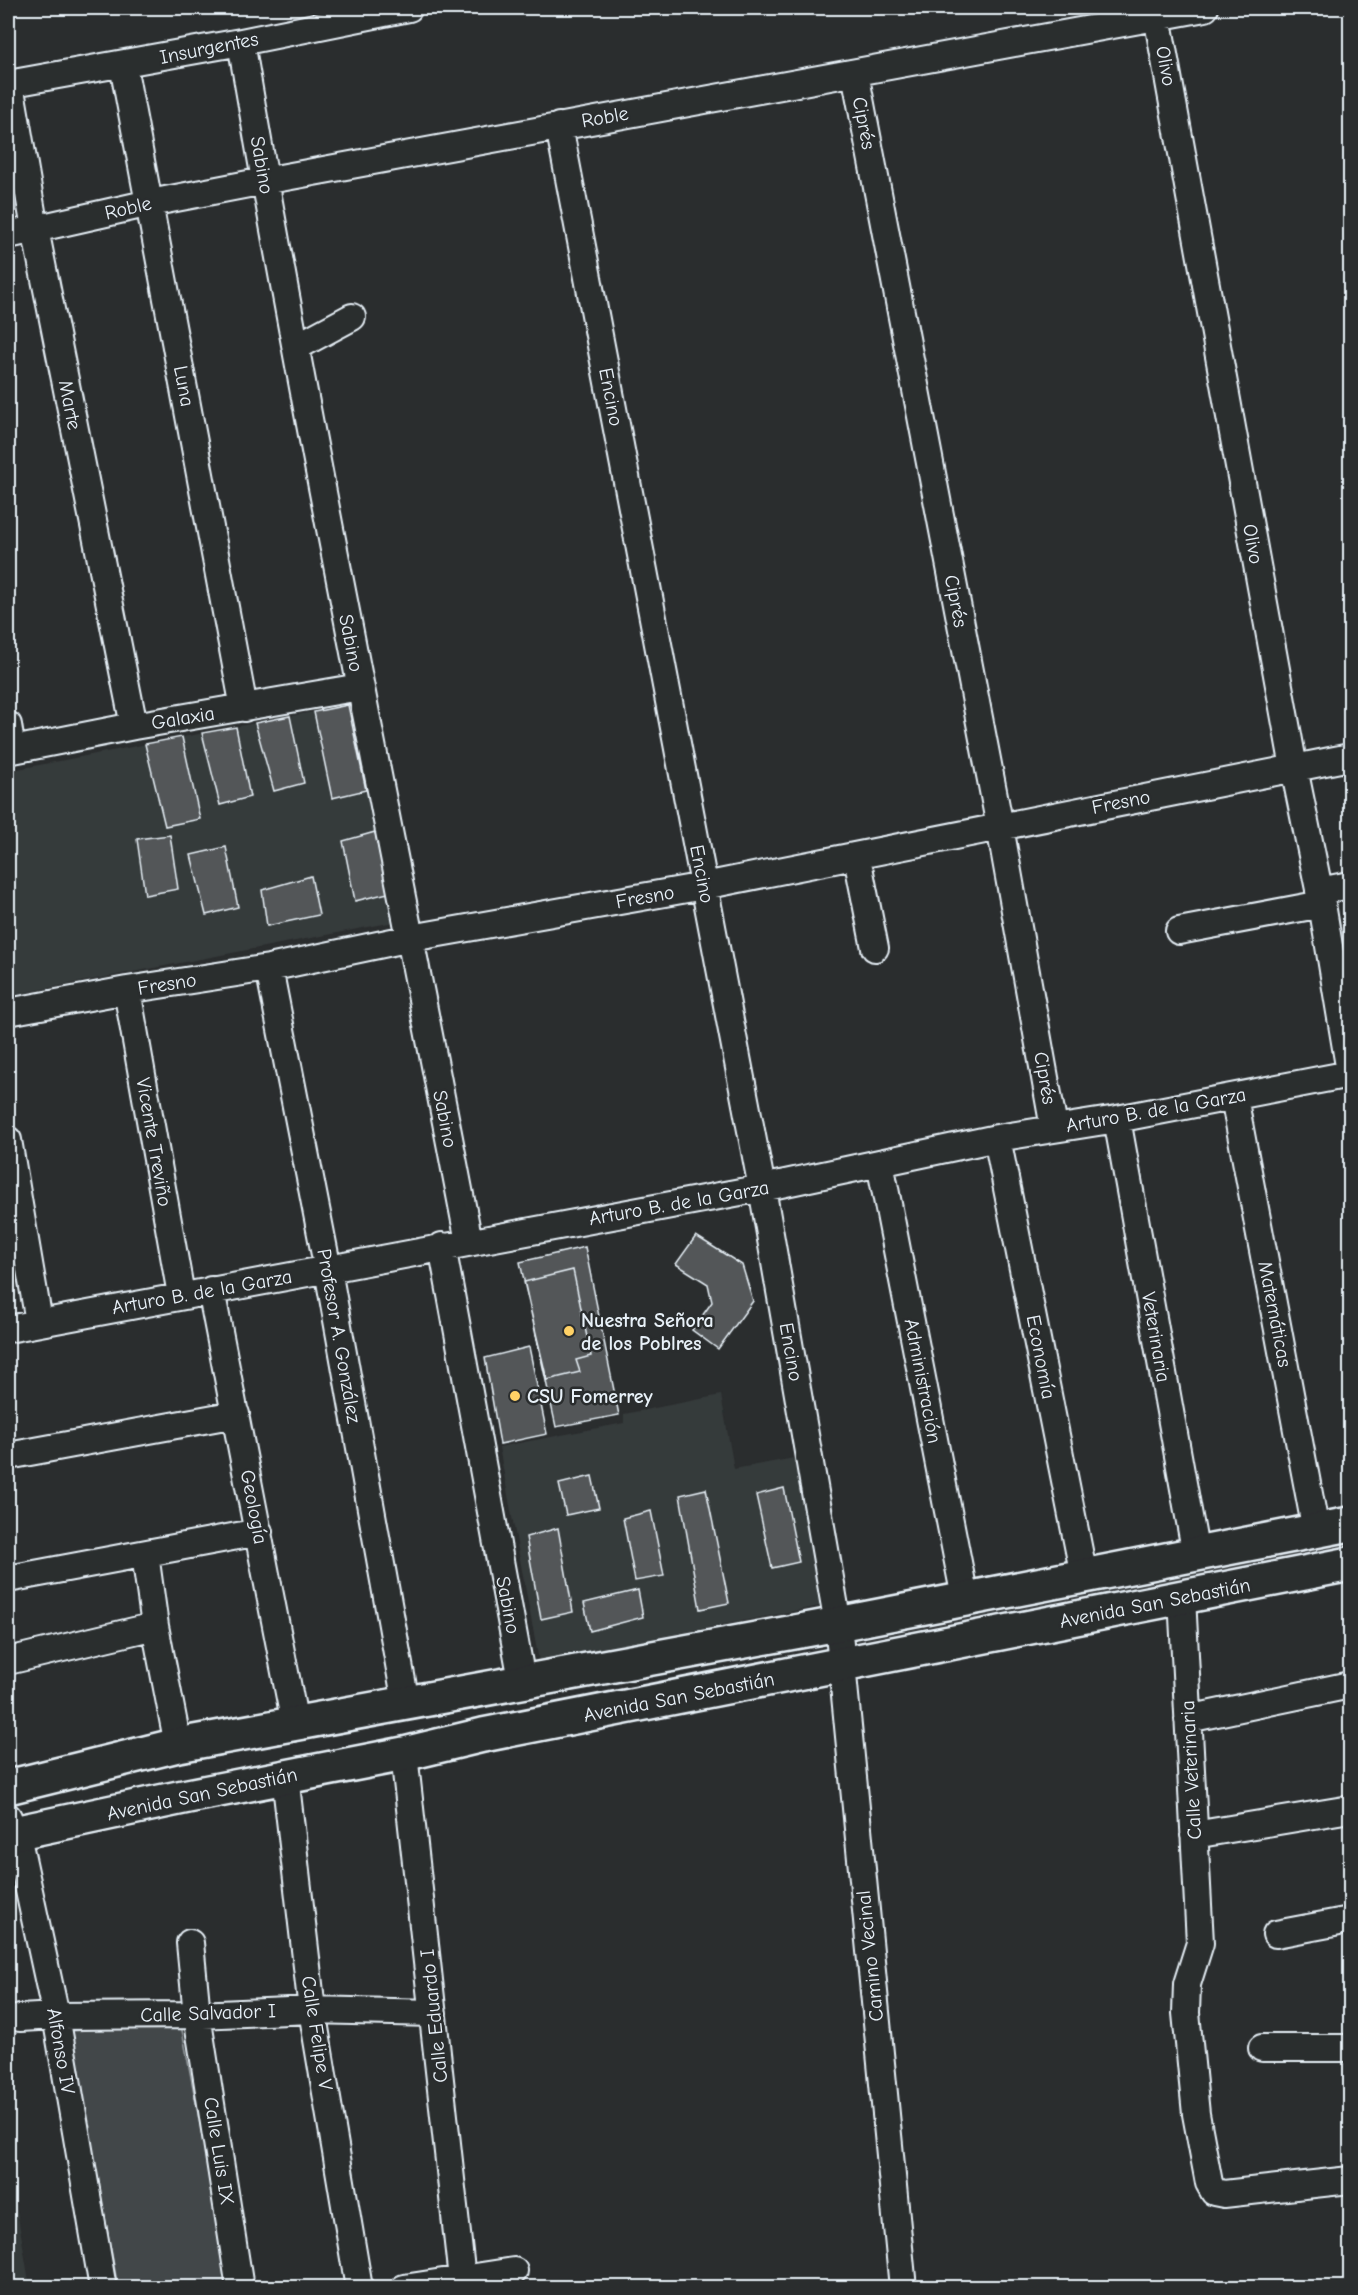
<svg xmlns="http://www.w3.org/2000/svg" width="1358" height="2295" viewBox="0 0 1358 2295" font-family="'Comic Neue',sans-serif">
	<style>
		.built { fill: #363a3b }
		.green { fill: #424648; stroke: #959ca0; stroke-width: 1.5 }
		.building { fill: #535759; stroke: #e8f1f8; stroke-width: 1.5 }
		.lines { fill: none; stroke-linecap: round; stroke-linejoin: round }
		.minor-casing { stroke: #e8f1f8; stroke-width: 30 }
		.major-casing { stroke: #e8f1f8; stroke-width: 38 }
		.minor { stroke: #2a2d2e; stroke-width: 26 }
		.major { stroke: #2a2d2e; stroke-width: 33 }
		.poi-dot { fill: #ffd166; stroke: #2a2d2e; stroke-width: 2 }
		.labels { text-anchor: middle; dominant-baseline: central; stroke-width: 5; stroke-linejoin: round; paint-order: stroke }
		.street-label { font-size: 20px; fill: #e8f1f8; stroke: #2a2d2e }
		.poi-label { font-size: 20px; font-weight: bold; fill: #e8f1f8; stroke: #2a2d2e; text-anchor: start }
	</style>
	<rect width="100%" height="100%" fill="#2a2d2e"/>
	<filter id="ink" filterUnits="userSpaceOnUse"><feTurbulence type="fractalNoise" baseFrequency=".0167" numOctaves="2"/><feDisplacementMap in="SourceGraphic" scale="12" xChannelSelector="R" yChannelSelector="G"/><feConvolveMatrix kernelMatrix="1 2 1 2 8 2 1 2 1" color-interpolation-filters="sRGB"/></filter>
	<g filter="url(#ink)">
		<!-- built -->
		<path class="built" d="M 348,705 L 394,922 L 8,996 L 8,771 Z
			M 721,1395 L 734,1469 L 794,1458 L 825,1605 L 539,1661 L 499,1447 L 624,1423 L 624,1414 Z
			M 8,2158 L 30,2287 L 8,2287 Z"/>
		<!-- green -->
		<path class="green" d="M 181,2025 L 231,2287 L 118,2287 L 70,2031 Z"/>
		<!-- building -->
		<path class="building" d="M 348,705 L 366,790 L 332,798 L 314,712 Z
			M 290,716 L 304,783 L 274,791 L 255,723 Z
			M 236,727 L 250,797 L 220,805 L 202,733 Z
			M 182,737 L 200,819 L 165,826 L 145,744 Z
			M 375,832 L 388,893 L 355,901 L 343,841 Z
			M 170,835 L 178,889 L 145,895 L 137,839 Z
			M 226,847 L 238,907 L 206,915 L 191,855 Z
			M 311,876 L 319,915 L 267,926 L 262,890 Z
			M 696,1236 L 742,1265 L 753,1301 L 718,1349 L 692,1330 L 712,1302 L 708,1284 L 676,1264 Z
			M 585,1247 L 619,1415 L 556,1427 L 520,1262 Z
			M 573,1270 L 591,1356 L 576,1360 L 580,1372 L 547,1380 L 524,1282 Z
			M 529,1347 L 547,1434 L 500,1444 L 485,1358 Z
			M 592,1476 L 599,1508 L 566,1515 L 559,1484 Z
			M 784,1488 L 799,1562 L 772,1568 L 756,1495 Z
			M 706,1489 L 729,1603 L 700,1609 L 680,1495 Z
			M 651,1511 L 664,1576 L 635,1581 L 623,1518 Z
			M 558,1528 L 573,1612 L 541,1619 L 526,1537 Z
			M 638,1590 L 643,1617 L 590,1631 L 584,1603 Z"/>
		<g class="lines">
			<!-- minor casing -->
			<g class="minor-casing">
				<path id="minor" d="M 1157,16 L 1294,768 L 1322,904 L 1350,1072
					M 241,42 C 309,443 393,842 469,1242
					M 123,65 L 244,708
					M 855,73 L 1000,827 L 1054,1128
					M 8,84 L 241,42 L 409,8
					M 10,84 L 35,229 L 134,726
					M 559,126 L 762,1188 L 838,1624 L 903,2288
					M 8,235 L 150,203 L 264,181 L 1205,8
					M 296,347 L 352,317
					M 8,725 L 12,750
					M 8,751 L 134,726 L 360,687
					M 857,857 L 875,948
					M 1319,891 L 1350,885
					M 1179,931 L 1322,904
					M 269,968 L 328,1270 L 406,1703
					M 127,990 L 181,1295
					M 8,1012 L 127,990 L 269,968 L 411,938 L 704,886 L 1350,757
					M 1234,1097 L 1316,1531
					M 1117,1119 L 1196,1555
					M 997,1138 L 1084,1576
					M 8,1140 L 39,1322
					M 880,1163 L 965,1598
					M 442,1246 L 522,1680
					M 211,1290 L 295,1724
					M 8,1329 L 762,1188 L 997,1138 L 1117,1119 L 1350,1074
					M 8,1456 L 236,1414
					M 145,1554 L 155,1626 L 178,1745
					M 8,1579 L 259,1532
					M 1182,1597 L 1200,1943 L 1187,1984 L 1186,2013 L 1196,2114 L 1209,2183 L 1214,2192 L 1224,2194 L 1350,2180
					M 8,1661 L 155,1626
					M 1188,1719 L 1350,1685
					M 404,1754 L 462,2279
					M 285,1776 L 312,2010 L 359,2288
					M 8,1817 L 20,1849 L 56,2016 L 103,2288
					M 1194,1835 L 1350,1809
					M 1276,1934 L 1350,1920
					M 190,1943 L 197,2015 L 240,2288
					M 20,2018 L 56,2016 L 197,2015 L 312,2010 L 433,2013
					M 1262,2048 L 1350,2048
					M 404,2288 L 514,2271"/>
			</g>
			<!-- major casing -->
			<g class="major-casing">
				<path id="major" d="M 8,1787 L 178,1745 L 838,1624 L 1350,1524
					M 8,1832 L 14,1833 L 47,1826 L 188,1796 L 404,1754 L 483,1735 L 1350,1564"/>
			</g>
			<!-- minor -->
			<use href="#minor" class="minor"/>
			<!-- major -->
			<use href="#major" class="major"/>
		</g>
	</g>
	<!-- markers -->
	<g class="poi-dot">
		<circle cx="569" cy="1331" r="6"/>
		<circle cx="515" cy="1396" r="6"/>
	</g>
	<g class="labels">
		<!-- street labels -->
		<g class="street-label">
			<text transform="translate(209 48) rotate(-11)">Insurgentes</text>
			<text transform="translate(1166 66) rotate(80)">Olivo</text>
			<text transform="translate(605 117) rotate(-10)">Roble</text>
			<text transform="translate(864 123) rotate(79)">Ciprés</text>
			<text transform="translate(262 165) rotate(80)">Sabino</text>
			<text transform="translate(128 208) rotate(-13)">Roble</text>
			<text transform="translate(184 386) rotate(79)">Luna</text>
			<text transform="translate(611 397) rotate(79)">Encino</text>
			<text transform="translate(70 405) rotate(79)">Marte</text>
			<text transform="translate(1253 544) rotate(80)">Olivo</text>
			<text transform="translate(956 601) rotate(79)">Ciprés</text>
			<text transform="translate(351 643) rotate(79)">Sabino</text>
			<text transform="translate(183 718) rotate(-9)">Galaxia</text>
			<text transform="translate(1121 802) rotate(-11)">Fresno</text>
			<text transform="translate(702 874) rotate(79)">Encino</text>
			<text transform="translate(645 897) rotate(-10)">Fresno</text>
			<text transform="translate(167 984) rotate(-9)">Fresno</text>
			<text transform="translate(1045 1078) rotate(80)">Ciprés</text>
			<text transform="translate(1156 1110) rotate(-10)">Arturo B. de la Garza</text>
			<text transform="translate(445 1119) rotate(79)">Sabino</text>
			<text transform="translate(154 1142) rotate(80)">Vicente Treviño</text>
			<text transform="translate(679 1203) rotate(-10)">Arturo B. de la Garza</text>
			<text transform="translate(202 1292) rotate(-10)">Arturo B. de la Garza</text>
			<text transform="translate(1275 1314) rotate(79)">Matemáticas</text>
			<text transform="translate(339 1336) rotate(80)">Profesor A. González</text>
			<text transform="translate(1156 1337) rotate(80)">Veterinaria</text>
			<text transform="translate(791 1352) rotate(80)">Encino</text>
			<text transform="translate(1041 1357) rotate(79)">Economía</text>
			<text transform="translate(923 1381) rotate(79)">Administración</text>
			<text transform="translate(254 1507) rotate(79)">Geología</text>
			<text transform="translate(1155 1603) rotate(-11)">Avenida San Sebastián</text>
			<text transform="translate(508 1605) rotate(79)">Sabino</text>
			<text transform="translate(679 1697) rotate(-11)">Avenida San Sebastián</text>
			<text transform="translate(1191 1770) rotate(-93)">Calle Veterinaria</text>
			<text transform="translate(202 1794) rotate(-12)">Avenida San Sebastián</text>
			<text transform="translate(870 1956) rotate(-96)">Camino Vecinal</text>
			<text transform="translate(208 2013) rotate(-2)">Calle Salvador I</text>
			<text transform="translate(434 2016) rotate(-96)">Calle Eduardo I</text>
			<text transform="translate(317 2033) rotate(81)">Calle Felipe V</text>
			<text transform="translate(61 2051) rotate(80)">Alfonso IV</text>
			<text transform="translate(219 2151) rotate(81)">Calle Luis IX</text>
		</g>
		<!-- poi labels -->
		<g class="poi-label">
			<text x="581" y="1320">Nuestra Señora<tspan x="581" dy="23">de los Poblres</tspan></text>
			<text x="527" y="1396">CSU Fomerrey</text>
		</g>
	</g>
	<!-- margin -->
	<rect width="1358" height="2295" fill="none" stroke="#2a2d2e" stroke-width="30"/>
	<rect x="15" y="15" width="1328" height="2265" fill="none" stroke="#e8f1f8" stroke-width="2" filter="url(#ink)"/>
</svg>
